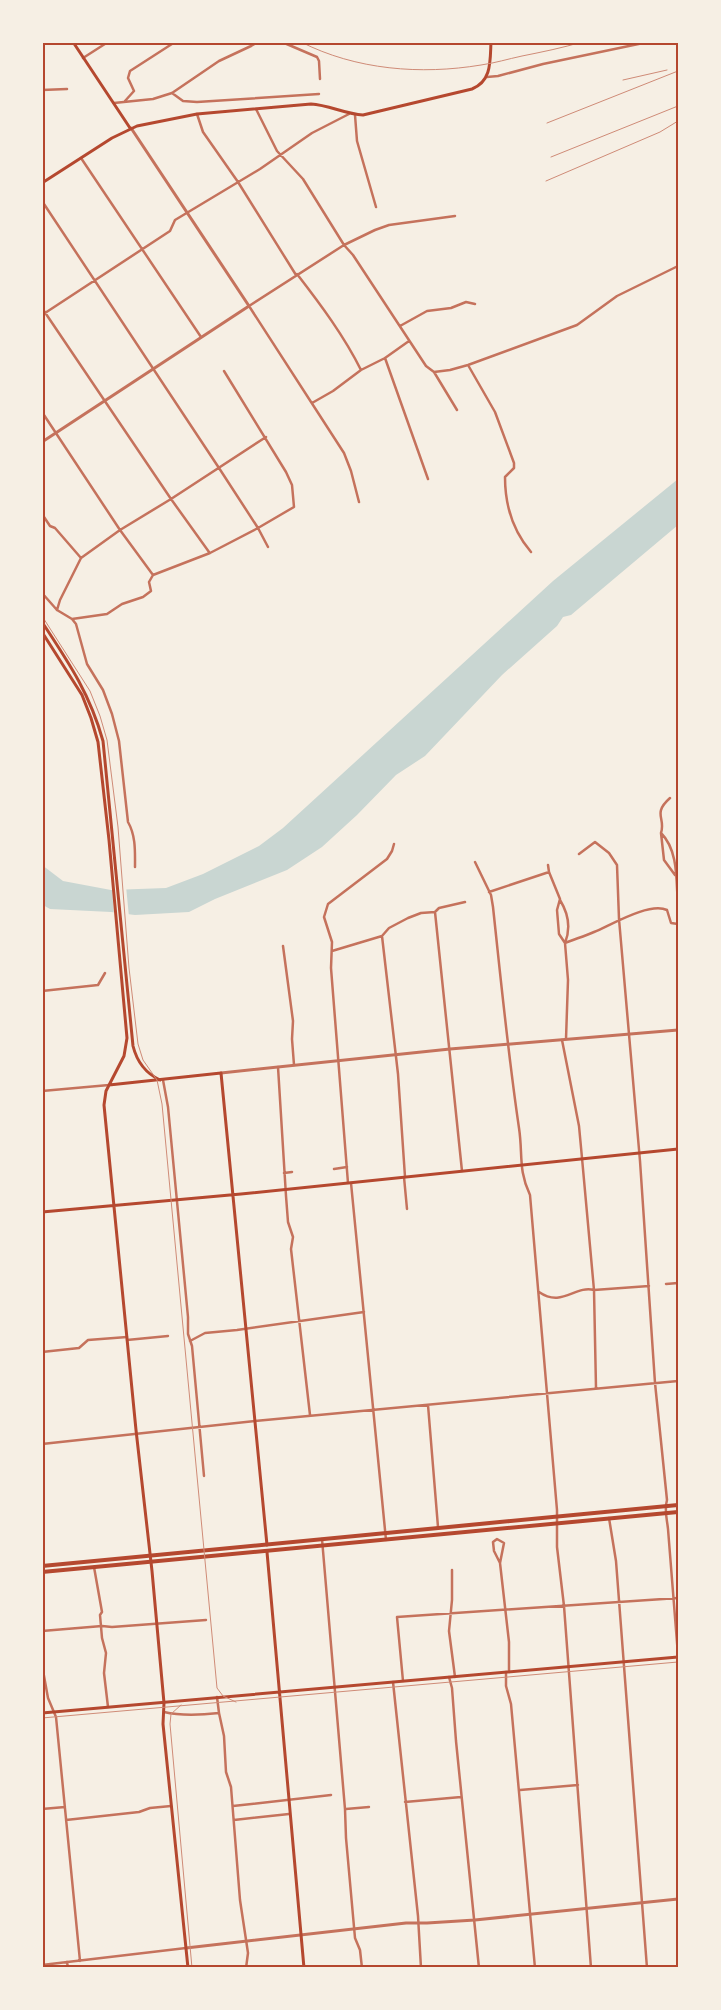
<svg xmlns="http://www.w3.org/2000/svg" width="721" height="2010" viewBox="0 0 721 2010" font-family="'Fira Sans',sans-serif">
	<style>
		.water { fill: #c9d6d2 }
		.pier { fill: #f6efe4 }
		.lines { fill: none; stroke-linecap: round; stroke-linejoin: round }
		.minor { stroke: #c5725c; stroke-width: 2.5 }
		.tertiary { stroke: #c5725c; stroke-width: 3 }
		.secondary { stroke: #b5482f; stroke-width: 3 }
		.primary { stroke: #b5482f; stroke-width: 4 }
		.tram { stroke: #cf8b77; stroke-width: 1 }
		.rail { stroke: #cf8b77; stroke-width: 1 }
		.neatline { fill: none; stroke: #b5482f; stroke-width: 2 }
	</style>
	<rect width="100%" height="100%" fill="#f6efe4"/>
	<!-- water -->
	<path class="water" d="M 678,479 L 678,525 L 571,615 L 563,617 L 557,626 L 502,675 L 425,756 L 396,775 L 357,815 L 322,847 L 287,870 L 215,899 L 189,912 L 135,915 L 111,912 L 50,909 L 43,905 L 42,865 L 63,881 L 111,890 L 166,888 L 203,874 L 259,846 L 283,828 L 553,581 Z"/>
	<!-- pier -->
	<path class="pier" d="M 126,886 L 129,917 L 114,915 L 112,888 Z"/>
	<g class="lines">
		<!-- minor -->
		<path class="minor" d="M 250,42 L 251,46 L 258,42
			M 282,42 L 317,57 L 319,61 L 320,79
			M 42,43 L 43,42
			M 83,58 L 108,42
			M 487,77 L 498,76 L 543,64 L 648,42
			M 42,90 L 67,89
			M 172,93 L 183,101 L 197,102 L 319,94
			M 125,101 L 134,91 L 128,78 L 130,71 L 175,42
			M 114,103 L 153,99 L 172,93 L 219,61 L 251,46
			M 256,109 L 277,151 L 303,179 L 344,245 L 353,255 L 426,366 L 434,372 L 457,410
			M 197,114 L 203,132 L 238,182 L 296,275
			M 355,115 L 357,141 L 376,207
			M 81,158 L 201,337
			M 42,201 L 219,468 L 258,528 L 268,547
			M 297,274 C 321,305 344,336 361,370
			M 42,308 L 171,499 L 209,552
			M 42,315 L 170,231 L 175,220 L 260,169 L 312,133 L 349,114
			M 400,326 L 427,311 L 451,308 L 466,302 L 475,304
			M 385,358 L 428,479
			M 468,365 L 495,412 L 514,463 L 514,468 L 505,477 C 505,505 513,531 531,552
			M 434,372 L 450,370 L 468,365 L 577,325 L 617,296 L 678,266
			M 312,403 L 333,391 L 361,370 L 385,358 L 409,341
			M 42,412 L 120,530 L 153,575
			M 359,502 L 351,471 L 344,453 L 249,306 L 344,245 L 375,230 L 389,225 L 455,216
			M 42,514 L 50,526 L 55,528 L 81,558
			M 153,575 L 210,553 L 258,528 L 294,507 L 292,485 L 286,472 L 224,371
			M 42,593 L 57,610 L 72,619 L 76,624 L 87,664 L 103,690 L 112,714 L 119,741 L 128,822 C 136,836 135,852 135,867
			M 57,610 L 60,600 L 81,558 L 120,530 L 171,499 L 266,437
			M 72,619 L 107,614 L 122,604 L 143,597 L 151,591 L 149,582 L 153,575
			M 670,798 C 652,814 666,818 661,833 C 679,851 676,882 678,906
			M 661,833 L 664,860 L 675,875
			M 579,854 L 595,842 L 609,853 L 617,865 L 619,919 L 640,1161 L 655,1383 L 667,1500 C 664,1510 667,1519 668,1529 L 678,1655
			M 475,862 L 491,895 L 493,907 C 501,981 508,1054 519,1128 C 523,1154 518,1170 530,1195 L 557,1510 L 557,1547 L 564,1606 L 591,1968
			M 548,865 L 549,872 L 560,899 L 557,910 L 559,934 L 565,943 L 568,980 L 566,1039
			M 489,892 L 549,872
			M 560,900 C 568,913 571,928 565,943
			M 435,912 L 462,1171
			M 382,936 L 398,1074 L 405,1177
			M 565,943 C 575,939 585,936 594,932 C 611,925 649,902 667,910 L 671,923 L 678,924
			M 283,946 L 293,1021 L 292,1039 L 294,1065
			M 332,951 L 382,936 L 389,928 L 408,918 L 421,913 L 435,912 L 439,908 L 465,902
			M 42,991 L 98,985 L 105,973
			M 562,1040 L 579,1126 L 582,1158 L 594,1290 L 596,1388
			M 278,1067 L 286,1196 L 288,1222 L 293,1237 L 291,1249 L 310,1415
			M 163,1080 L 168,1107 L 188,1317 L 188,1334 L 192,1346 L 204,1476
			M 42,1091 L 109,1085
			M 334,1169 L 347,1167
			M 284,1173 L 292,1172
			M 404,1177 L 407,1209
			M 348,1183 L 331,968 L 332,942 L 324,917 L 328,904 L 387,859 L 392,851 L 394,844
			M 351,1183 L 386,1540
			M 666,1284 L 678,1283
			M 539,1292 C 562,1308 575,1285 594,1290 L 649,1286
			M 127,1340 L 168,1336
			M 190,1341 L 205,1333 L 237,1330 L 364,1312
			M 42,1352 L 79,1348 L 88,1340 L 127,1337
			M 428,1405 L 438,1527
			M 42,1444 L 255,1421 L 678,1381
			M 609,1518 L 616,1561 L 647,1968
			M 322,1539 L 345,1809 L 346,1838 L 355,1938 L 360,1950 L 362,1968
			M 500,1563 L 494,1551 L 493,1542 L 497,1539 L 504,1543 L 500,1563 L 509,1642 L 509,1672
			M 94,1567 L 102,1612 L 100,1615 L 102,1638 L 106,1653 L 104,1673 L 108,1707
			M 452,1570 L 452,1600 L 449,1631 L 455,1677
			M 42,1631 L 102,1626 L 112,1627 L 206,1620
			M 42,1665 L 48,1698 L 56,1717 L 80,1961
			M 506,1672 L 506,1686 L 511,1704 L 535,1968
			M 449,1677 L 452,1688 L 456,1741 L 479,1968
			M 403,1681 L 397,1617 L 678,1598
			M 393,1682 L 418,1916 L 421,1968
			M 217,1697 L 219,1713 L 224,1736 L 226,1772 L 231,1787 L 240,1900 L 248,1953 L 246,1968
			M 164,1712 C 181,1716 201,1715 219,1713
			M 520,1790 L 578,1785
			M 405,1802 L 461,1797
			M 233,1806 L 331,1795
			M 42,1809 L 65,1807
			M 346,1809 L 369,1807
			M 66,1820 L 139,1812 L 150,1808 L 171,1806
			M 234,1820 L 289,1814
			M 67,1962 L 68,1968
			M 42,1965 L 186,1948"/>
		<!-- tertiary -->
		<path class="tertiary" d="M 42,442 L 249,306 L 131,128
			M 221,1073 L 450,1049 L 678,1030
			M 186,1948 L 406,1923 L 427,1923 L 475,1920 L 678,1899"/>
		<!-- secondary -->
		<path class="secondary" d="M 73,42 L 130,128
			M 42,183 L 112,138 L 137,126 L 197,114 L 311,104 C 329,105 345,114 363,115 L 472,89 C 492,81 490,61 491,42
			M 42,622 C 69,663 90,694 103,741 L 133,1046 C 137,1062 145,1073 160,1080
			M 42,632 L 82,695 L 91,718 L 98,742 L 109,840 L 127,1038 L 124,1056 L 106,1091 L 104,1105 L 136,1430 L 152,1571 L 164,1703 L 163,1724 L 188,1968
			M 109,1085 L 221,1073 L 267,1545
			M 42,1212 L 241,1194 L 678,1149
			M 267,1552 L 304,1968
			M 42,1713 L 678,1657"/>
		<!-- primary -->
		<path class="primary" d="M 42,1566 L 678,1505
			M 42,1572 L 678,1512"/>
		<!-- tram -->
		<path class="tram" d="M 42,616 L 90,691 L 100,716 L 107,740 L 118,827 L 129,968 L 138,1044 L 143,1060 L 157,1080 L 162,1104 L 217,1688 L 223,1696 L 236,1702
			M 181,1705 L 171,1714 L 170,1724 L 192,1968
			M 42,1718 L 678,1662"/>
		<!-- rail -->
		<path class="rail" d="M 301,42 C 356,70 421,75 481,65 C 495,63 508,59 522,56 C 542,52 562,48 582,42
			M 623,80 L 667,70
			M 547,123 L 678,71
			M 551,157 L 678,106
			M 546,181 L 660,132 L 678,121"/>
	</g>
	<!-- border -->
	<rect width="721" height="2010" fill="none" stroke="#f6efe4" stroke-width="88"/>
	<rect x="44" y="44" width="633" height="1922" class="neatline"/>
</svg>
